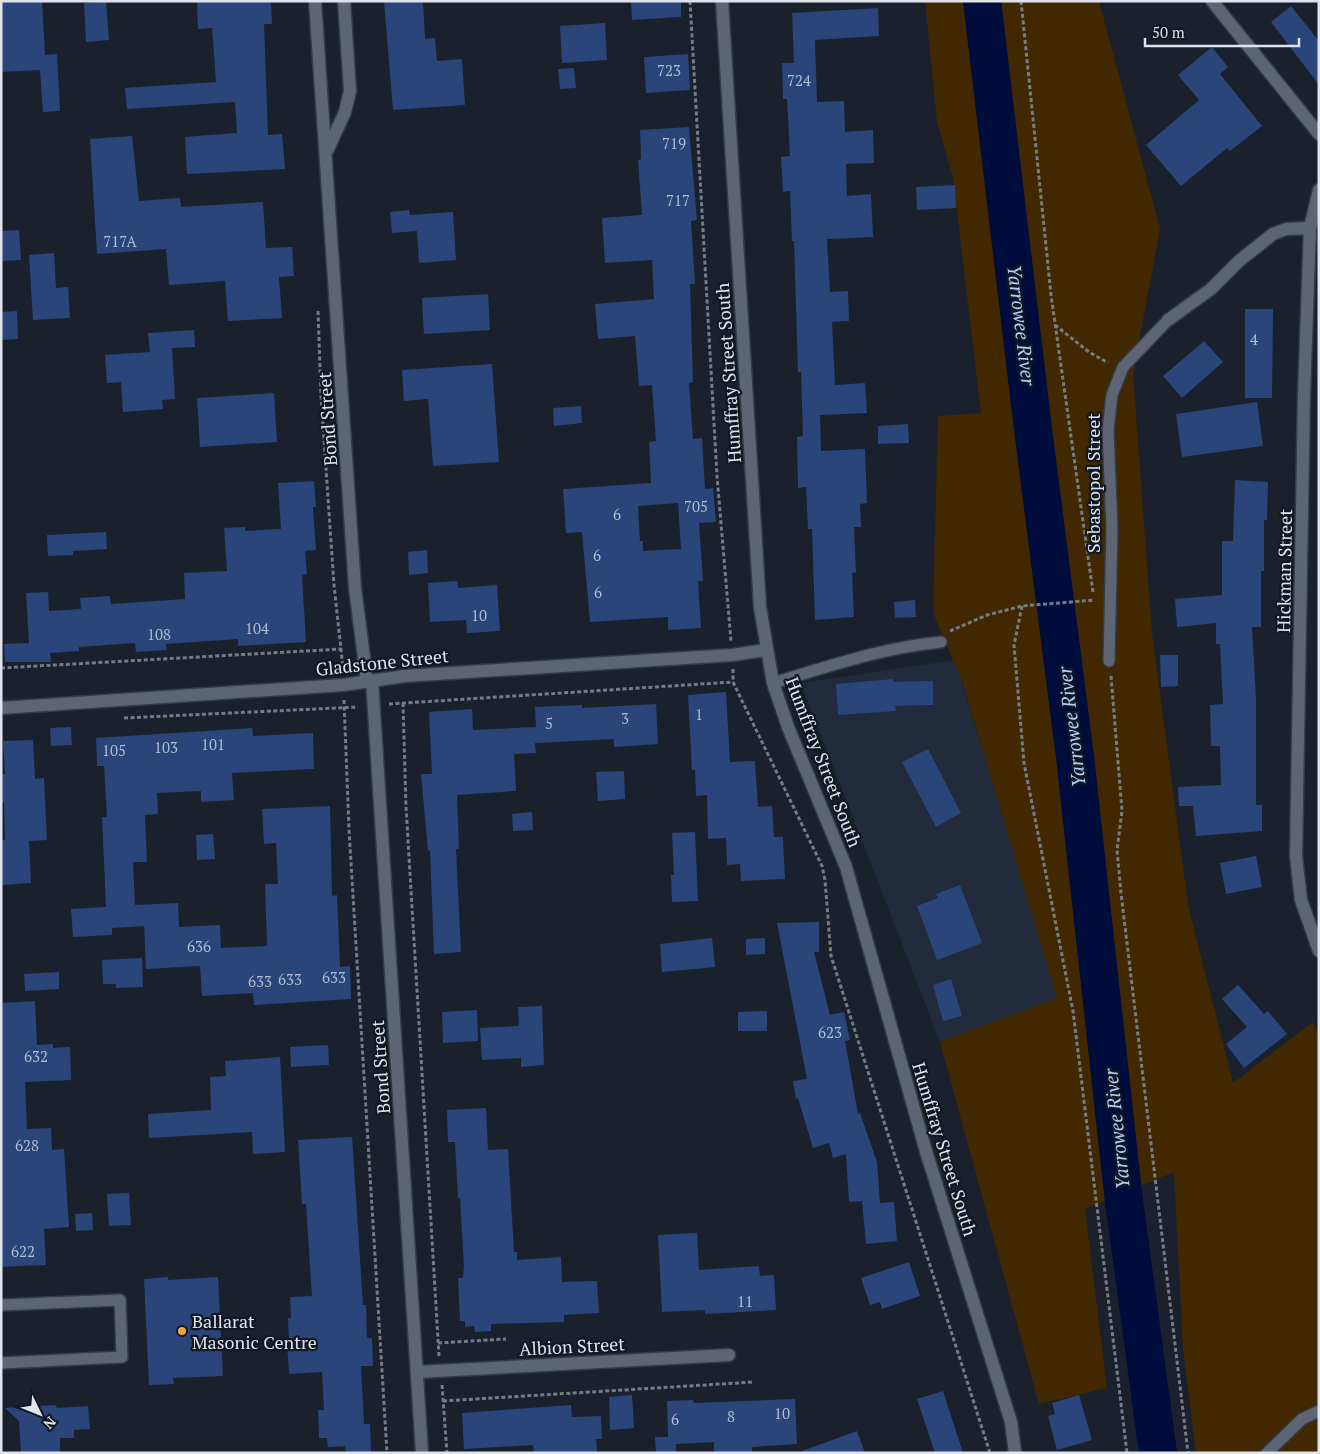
<svg xmlns="http://www.w3.org/2000/svg" width="1320" height="1454" viewBox="0 0 1320 1454" font-family="'PT Serif',serif">
	<style>
		.built { fill: #212b3c }
		.green { fill: #412800 }
		.lines { fill: none; stroke-linecap: round; stroke-linejoin: round }
		.river { stroke: #000c3b; stroke-width: 38 }
		.building { fill: #294579; fill-rule: evenodd }
		.service-casing { stroke: #353b44; stroke-width: 14 }
		.minor-casing { stroke: #353b44; stroke-width: 15 }
		.path { stroke: #767c86; stroke-width: 3; stroke-dasharray: 4 2.5; stroke-linecap: butt }
		.service { stroke: #5d6574; stroke-width: 11 }
		.minor { stroke: #5d6574; stroke-width: 12 }
		.poi-dot { fill: #efa73d; stroke: #111823; stroke-width: 2 }
		.labels { text-anchor: middle; dominant-baseline: central; stroke-width: 4.5; stroke-linejoin: round; paint-order: stroke }
		.number-label { font-size: 15px; fill: #b2bccf }
		.street-label { font-size: 18px; fill: #dfe4ec; stroke: #111823 }
		.poi-label { font-size: 18px; fill: #dfe4ec; stroke: #111823; text-anchor: start }
		.water-label { font-size: 19px; font-style: italic; fill: #b2cefe; stroke: #111823 }
	</style>
	<rect width="100%" height="100%" fill="#1a212d"/>
	<!-- built -->
	<path class="built" d="M 955,660 L 1058,998 L 940,1042 L 801,683 Z"/>
	<!-- green -->
	<path class="green" d="M 925,1 L 1099,1 L 1160,229 L 1133,374 L 1152,633 L 1188,905 L 1233,1083 L 1313,1022 L 1319,1038 L 1319,1453 L 1196,1453 L 1183,1349 L 1174,1172 L 1085,1209 L 1107,1388 L 1039,1404 L 940,1042 L 1057,998 L 962,681 L 933,613 L 938,416 L 981,413 L 953,178 L 937,122 Z"/>
	<g class="lines">
		<!-- river -->
		<path class="river" d="M 982,1 L 1033,429 L 1075,757 L 1123,1193 L 1158,1453"/>
	</g>
	<!-- building -->
	<path class="building" d="M 1,1 L 42,1 L 45,55 L 57,54 L 60,111 L 43,112 L 40,70 L 1,72 Z
		M 106,1 L 109,40 L 86,42 L 84,3 Z
		M 197,1 L 271,1 L 272,24 L 264,24 L 268,135 L 282,134 L 285,169 L 187,174 L 185,137 L 237,133 L 235,102 L 127,109 L 125,88 L 216,82 L 212,28 L 198,29 Z
		M 384,1 L 423,1 L 425,39 L 435,38 L 437,61 L 462,59 L 465,105 L 393,110 Z
		M 631,1 L 681,1 L 681,17 L 632,20 Z
		M 1291,6 L 1319,41 L 1319,85 L 1271,22 Z
		M 878,8 L 879,36 L 815,40 L 817,102 L 844,101 L 845,132 L 873,130 L 874,163 L 846,164 L 847,196 L 871,194 L 873,237 L 827,239 L 830,292 L 848,291 L 849,321 L 832,322 L 835,385 L 865,383 L 867,413 L 820,415 L 821,451 L 865,449 L 867,503 L 860,504 L 861,527 L 854,527 L 856,572 L 852,573 L 854,617 L 815,620 L 812,529 L 808,529 L 806,487 L 798,488 L 797,437 L 803,436 L 801,372 L 798,372 L 794,241 L 792,241 L 790,191 L 783,192 L 781,157 L 790,156 L 787,99 L 783,99 L 782,63 L 794,63 L 792,13 Z
		M 605,23 L 607,60 L 562,63 L 560,26 Z
		M 1212,47 L 1228,67 L 1220,74 L 1262,126 L 1230,151 L 1227,148 L 1181,186 L 1146,145 L 1199,100 L 1178,75 Z
		M 688,54 L 690,90 L 646,93 L 644,57 Z
		M 574,68 L 576,88 L 560,89 L 558,69 Z
		M 689,127 L 697,220 L 691,221 L 695,284 L 690,284 L 693,382 L 689,383 L 693,439 L 702,438 L 705,489 L 713,488 L 716,522 L 699,523 L 703,581 L 698,581 L 701,628 L 668,630 L 668,617 L 590,622 L 582,532 L 566,533 L 563,489 L 651,483 L 649,442 L 656,441 L 652,385 L 639,386 L 635,336 L 598,339 L 595,304 L 654,299 L 652,260 L 605,263 L 602,218 L 642,215 L 638,160 L 641,159 L 640,130 ZM 678,503 L 681,549 L 643,551 L 643,541 L 640,541 L 638,506 Z
		M 132,136 L 139,201 L 180,198 L 181,207 L 263,202 L 266,248 L 292,247 L 294,276 L 279,277 L 282,318 L 228,321 L 225,281 L 169,285 L 166,249 L 97,254 L 90,139 Z
		M 955,185 L 956,208 L 917,210 L 916,187 Z
		M 409,210 L 410,215 L 453,212 L 456,260 L 419,263 L 417,231 L 392,233 L 390,212 Z
		M 19,230 L 21,260 L 1,261 L 1,231 Z
		M 54,253 L 56,288 L 68,287 L 70,318 L 33,320 L 29,255 Z
		M 488,294 L 490,330 L 424,334 L 422,298 Z
		M 1245,309 L 1273,309 L 1272,398 L 1245,398 Z
		M 17,311 L 18,339 L 1,340 L 1,312 Z
		M 194,330 L 195,347 L 172,348 L 175,399 L 162,400 L 163,409 L 123,412 L 121,382 L 107,383 L 105,355 L 150,352 L 148,333 Z
		M 1204,341 L 1223,362 L 1182,398 L 1163,376 Z
		M 492,364 L 499,462 L 433,466 L 428,399 L 404,401 L 402,370 Z
		M 274,393 L 277,442 L 200,447 L 197,398 Z
		M 1257,402 L 1263,446 L 1182,457 L 1176,414 Z
		M 581,406 L 582,423 L 554,426 L 553,408 Z
		M 908,424 L 909,443 L 878,444 L 878,426 Z
		M 1235,480 L 1268,482 L 1267,520 L 1264,520 L 1264,571 L 1261,571 L 1261,627 L 1252,627 L 1256,698 L 1256,805 L 1262,805 L 1262,831 L 1196,836 L 1193,806 L 1179,806 L 1178,787 L 1221,785 L 1220,746 L 1211,746 L 1210,705 L 1223,704 L 1220,644 L 1216,644 L 1216,623 L 1177,627 L 1175,599 L 1222,595 L 1222,541 L 1233,541 Z
		M 314,481 L 316,507 L 313,507 L 316,550 L 305,551 L 307,574 L 302,575 L 306,642 L 238,646 L 238,639 L 166,644 L 167,650 L 136,652 L 135,643 L 79,647 L 79,651 L 50,653 L 51,662 L 5,662 L 4,644 L 29,643 L 26,593 L 48,592 L 49,611 L 81,609 L 80,598 L 110,596 L 111,604 L 185,599 L 184,573 L 227,571 L 224,528 L 245,527 L 245,531 L 281,529 L 278,483 Z
		M 106,532 L 107,549 L 73,551 L 73,555 L 48,556 L 47,535 Z
		M 427,550 L 428,573 L 409,575 L 408,552 Z
		M 457,581 L 458,588 L 497,585 L 500,631 L 467,633 L 466,620 L 430,622 L 428,583 Z
		M 915,600 L 916,617 L 895,618 L 894,602 Z
		M 1160,655 L 1178,655 L 1178,686 L 1161,687 Z
		M 893,679 L 893,682 L 933,681 L 933,705 L 895,706 L 896,711 L 838,715 L 836,684 Z
		M 726,692 L 730,762 L 755,761 L 758,807 L 772,806 L 774,837 L 783,837 L 785,879 L 741,881 L 740,864 L 727,865 L 726,838 L 708,839 L 707,795 L 696,796 L 695,770 L 692,770 L 688,695 Z
		M 656,704 L 658,744 L 614,747 L 614,739 L 535,743 L 536,753 L 514,754 L 516,791 L 457,795 L 459,849 L 456,849 L 461,952 L 434,954 L 430,850 L 428,851 L 421,774 L 432,774 L 429,712 L 472,709 L 473,730 L 536,727 L 535,707 L 582,705 L 582,708 Z
		M 71,727 L 72,745 L 51,746 L 50,728 Z
		M 252,728 L 253,736 L 313,733 L 314,769 L 232,773 L 234,800 L 201,802 L 201,791 L 157,793 L 158,814 L 145,815 L 147,862 L 133,862 L 135,905 L 178,903 L 179,927 L 220,925 L 221,948 L 267,946 L 265,884 L 278,884 L 276,843 L 264,844 L 262,809 L 330,806 L 332,896 L 337,895 L 340,967 L 350,966 L 351,999 L 254,1005 L 253,993 L 202,996 L 200,966 L 146,969 L 144,926 L 112,928 L 112,935 L 73,937 L 71,909 L 106,907 L 102,817 L 107,817 L 104,766 L 97,766 L 96,738 Z
		M 33,740 L 35,779 L 44,778 L 47,840 L 29,841 L 31,883 L 1,885 L 1,840 L 5,840 L 4,802 L 1,803 L 1,774 L 5,774 L 3,741 Z
		M 928,749 L 961,813 L 936,827 L 902,762 Z
		M 624,771 L 625,799 L 598,801 L 596,772 Z
		M 532,812 L 533,830 L 513,831 L 512,814 Z
		M 695,832 L 698,901 L 672,902 L 671,875 L 674,875 L 672,833 Z
		M 213,834 L 215,859 L 197,860 L 196,835 Z
		M 1256,856 L 1262,887 L 1226,894 L 1220,863 Z
		M 960,885 L 982,943 L 937,960 L 917,906 L 938,898 L 936,894 Z
		M 819,922 L 819,952 L 814,952 L 830,1015 L 844,1012 L 850,1040 L 845,1041 L 858,1114 L 860,1113 L 877,1162 L 880,1203 L 894,1202 L 897,1241 L 866,1244 L 862,1201 L 849,1202 L 846,1154 L 833,1158 L 829,1143 L 813,1148 L 798,1098 L 796,1099 L 793,1081 L 807,1079 L 777,923 Z
		M 712,938 L 715,967 L 662,972 L 660,944 Z
		M 765,938 L 765,954 L 746,955 L 746,939 Z
		M 142,958 L 143,987 L 116,988 L 116,984 L 103,984 L 102,960 Z
		M 59,972 L 59,989 L 25,991 L 24,974 Z
		M 951,979 L 962,1016 L 943,1021 L 933,985 Z
		M 1238,985 L 1264,1014 L 1268,1011 L 1287,1034 L 1244,1068 L 1226,1044 L 1247,1027 L 1222,999 Z
		M 35,1001 L 37,1045 L 53,1044 L 53,1048 L 70,1047 L 71,1080 L 25,1082 L 27,1129 L 51,1128 L 52,1150 L 64,1149 L 69,1227 L 44,1229 L 46,1265 L 1,1267 L 1,1003 Z
		M 542,1006 L 544,1065 L 521,1067 L 521,1058 L 482,1060 L 480,1028 L 519,1026 L 518,1007 Z
		M 477,1010 L 478,1041 L 443,1043 L 442,1012 Z
		M 767,1011 L 767,1031 L 738,1031 L 738,1012 Z
		M 328,1045 L 329,1065 L 291,1067 L 290,1047 Z
		M 280,1057 L 285,1152 L 253,1154 L 252,1132 L 149,1138 L 148,1114 L 211,1110 L 210,1077 L 226,1076 L 225,1061 Z
		M 486,1108 L 488,1150 L 508,1149 L 514,1252 L 517,1252 L 517,1260 L 561,1257 L 562,1282 L 597,1281 L 599,1313 L 564,1315 L 564,1322 L 491,1324 L 491,1331 L 475,1332 L 474,1326 L 465,1327 L 465,1321 L 460,1321 L 458,1278 L 463,1278 L 464,1266 L 460,1198 L 458,1198 L 455,1142 L 448,1142 L 447,1110 Z
		M 352,1137 L 363,1305 L 366,1305 L 367,1338 L 372,1338 L 373,1366 L 361,1366 L 364,1424 L 370,1424 L 371,1453 L 346,1453 L 345,1446 L 328,1447 L 327,1438 L 319,1438 L 318,1410 L 324,1410 L 322,1372 L 289,1374 L 287,1343 L 289,1342 L 288,1318 L 291,1318 L 290,1297 L 312,1296 L 306,1204 L 302,1204 L 298,1140 Z
		M 129,1193 L 131,1225 L 109,1226 L 107,1194 Z
		M 92,1213 L 93,1230 L 76,1231 L 75,1214 Z
		M 697,1233 L 699,1270 L 759,1266 L 760,1276 L 774,1275 L 776,1310 L 705,1314 L 705,1310 L 662,1312 L 658,1235 Z
		M 909,1262 L 920,1296 L 882,1309 L 880,1302 L 870,1305 L 861,1278 Z
		M 168,1277 L 168,1280 L 218,1277 L 223,1376 L 173,1378 L 174,1384 L 149,1385 L 144,1279 Z
		M 943,1391 L 963,1453 L 935,1453 L 917,1399 Z
		M 632,1395 L 634,1428 L 610,1430 L 609,1397 Z
		M 1079,1395 L 1092,1440 L 1057,1450 L 1048,1416 L 1055,1414 L 1052,1403 Z
		M 795,1399 L 797,1444 L 752,1447 L 752,1453 L 714,1453 L 714,1442 L 676,1444 L 676,1453 L 656,1453 L 655,1437 L 668,1437 L 667,1401 L 693,1400 L 694,1403 Z
		M 55,1405 L 57,1408 L 88,1406 L 90,1429 L 74,1430 L 74,1438 L 60,1438 L 60,1453 L 21,1453 L 19,1421 L 5,1408 Z
		M 571,1405 L 572,1417 L 601,1416 L 602,1439 L 596,1439 L 597,1453 L 534,1453 L 533,1445 L 464,1449 L 462,1413 Z
		M 857,1431 L 865,1453 L 803,1453 L 802,1451 Z"/>
	<g class="lines">
		<!-- service casing -->
		<g class="service-casing">
			<path id="service" d="M 1109,661 L 1112,529 L 1108,430 L 1112,395 L 1123,367 L 1168,320
				M 773,683 C 830,666 881,648 941,642
				M 1,1305 L 120,1300 L 122,1357 L 1,1363
				M 1267,1453 L 1302,1419 L 1319,1411"/>
		</g>
		<!-- minor casing -->
		<g class="minor-casing">
			<path id="minor" d="M 315,1 L 355,588 L 367,681
				M 722,1 L 760,607 L 773,683 L 788,727 L 846,867 L 925,1148 L 1011,1422 L 1015,1453
				M 1212,1 L 1319,134
				M 328,149 L 345,112 L 350,91 L 344,1
				M 1319,190 L 1310,228 L 1304,394 L 1296,856 L 1301,900 L 1319,951
				M 1168,320 L 1211,289 L 1239,261 L 1273,234 L 1286,229 L 1310,228
				M 372,680 L 422,1453
				M 1,708 L 343,685 L 405,676 L 732,655 L 766,650
				M 417,1372 L 729,1355"/>
		</g>
		<!-- path -->
		<path class="path" d="M 690,1 L 717,476 L 731,641
			M 1021,1 L 1051,295 L 1093,592
			M 318,311 L 321,396 L 334,585 L 343,668
			M 1055,325 L 1089,352 L 1108,363
			M 1022,606 L 1014,645 L 1024,763 L 1073,1011 L 1127,1453
			M 950,631 L 987,615 L 1022,606 L 1095,600
			M 1,668 L 342,649
			M 733,669 L 733,682 L 822,866 L 825,880 L 831,956 L 990,1453
			M 1111,676 L 1122,811 L 1117,850 L 1121,893 L 1188,1453
			M 344,700 L 349,830 L 387,1453
			M 403,703 L 406,807 L 439,1356
			M 389,704 L 733,682
			M 124,718 L 358,707
			M 438,1343 L 506,1339
			M 442,1385 L 447,1453
			M 443,1401 L 754,1382"/>
		<!-- service -->
		<use href="#service" class="service"/>
		<!-- minor -->
		<use href="#minor" class="minor"/>
	</g>
	<!-- markers -->
	<circle class="poi-dot" cx="182" cy="1331" r="5"/>
	<g class="labels">
		<!-- number labels -->
		<g class="number-label">
			<text x="669" y="70">723</text>
			<text x="799" y="80">724</text>
			<text x="674" y="143">719</text>
			<text x="678" y="200">717</text>
			<text x="120" y="241">717A</text>
			<text x="1254" y="339">4</text>
			<text x="696" y="506">705</text>
			<text x="617" y="514">6</text>
			<text x="597" y="555">6</text>
			<text x="598" y="592">6</text>
			<text x="479" y="615">10</text>
			<text x="257" y="628">104</text>
			<text x="159" y="634">108</text>
			<text x="699" y="714">1</text>
			<text x="625" y="718">3</text>
			<text x="549" y="723">5</text>
			<text x="213" y="744">101</text>
			<text x="166" y="747">103</text>
			<text x="114" y="750">105</text>
			<text x="199" y="946">636</text>
			<text x="334" y="977">633</text>
			<text x="290" y="979">633</text>
			<text x="260" y="981">633</text>
			<text x="830" y="1032">623</text>
			<text x="36" y="1056">632</text>
			<text x="27" y="1145">628</text>
			<text x="23" y="1251">622</text>
			<text x="745" y="1301">11</text>
			<text x="782" y="1413">10</text>
			<text x="731" y="1416">8</text>
			<text x="675" y="1419">6</text>
		</g>
		<!-- street labels -->
		<g class="street-label">
			<text transform="translate(728 373) rotate(-94)">Humffray Street South</text>
			<text transform="translate(327 419) rotate(-94)">Bond Street</text>
			<text transform="translate(1093 483) rotate(-90)">Sebastopol Street</text>
			<text transform="translate(1284 571) rotate(-89)">Hickman Street</text>
			<text transform="translate(382 662) rotate(-6)">Gladstone Street</text>
			<text transform="translate(824 762) rotate(69)">Humffray Street South</text>
			<text transform="translate(380 1067) rotate(-94)">Bond Street</text>
			<text transform="translate(945 1149) rotate(73)">Humffray Street South</text>
			<text transform="translate(572 1346) rotate(-3)">Albion Street</text>
		</g>
		<!-- poi labels -->
		<g class="poi-label">
			<text x="192" y="1321">Ballarat<tspan x="192" dy="21">Masonic Centre</tspan></text>
		</g>
		<!-- water labels -->
		<g class="water-label">
			<text transform="translate(1022 325) rotate(83)">Yarrowee River</text>
			<text transform="translate(1071 727) rotate(-97)">Yarrowee River</text>
			<text transform="translate(1116 1129) rotate(-96)">Yarrowee River</text>
		</g>
	</g>
	<!-- border -->
	<rect width="1320" height="1454" fill="none" stroke="#dfe4ec" stroke-width="5"/>
	<!-- north arrow -->
	<g transform="translate(40 1414) rotate(133)" stroke="#111823" stroke-width="4" paint-order="stroke">
	<path d="M0-4L9 19L0 12L-9 19Z" fill="#dfe4ec"/>
	<text y="-8" font-size="14" font-weight="bold" text-anchor="middle" fill="#dfe4ec">N</text>
	</g>
	<!-- scale -->
	<path d="M1145 38v8h154v-8" fill="none" stroke="#dfe4ec" stroke-width="2.5"/>
	<text x="1152" y="38" font-size="15" fill="#dfe4ec" stroke="#111823" stroke-width="4" paint-order="stroke">50 m</text>
</svg>
